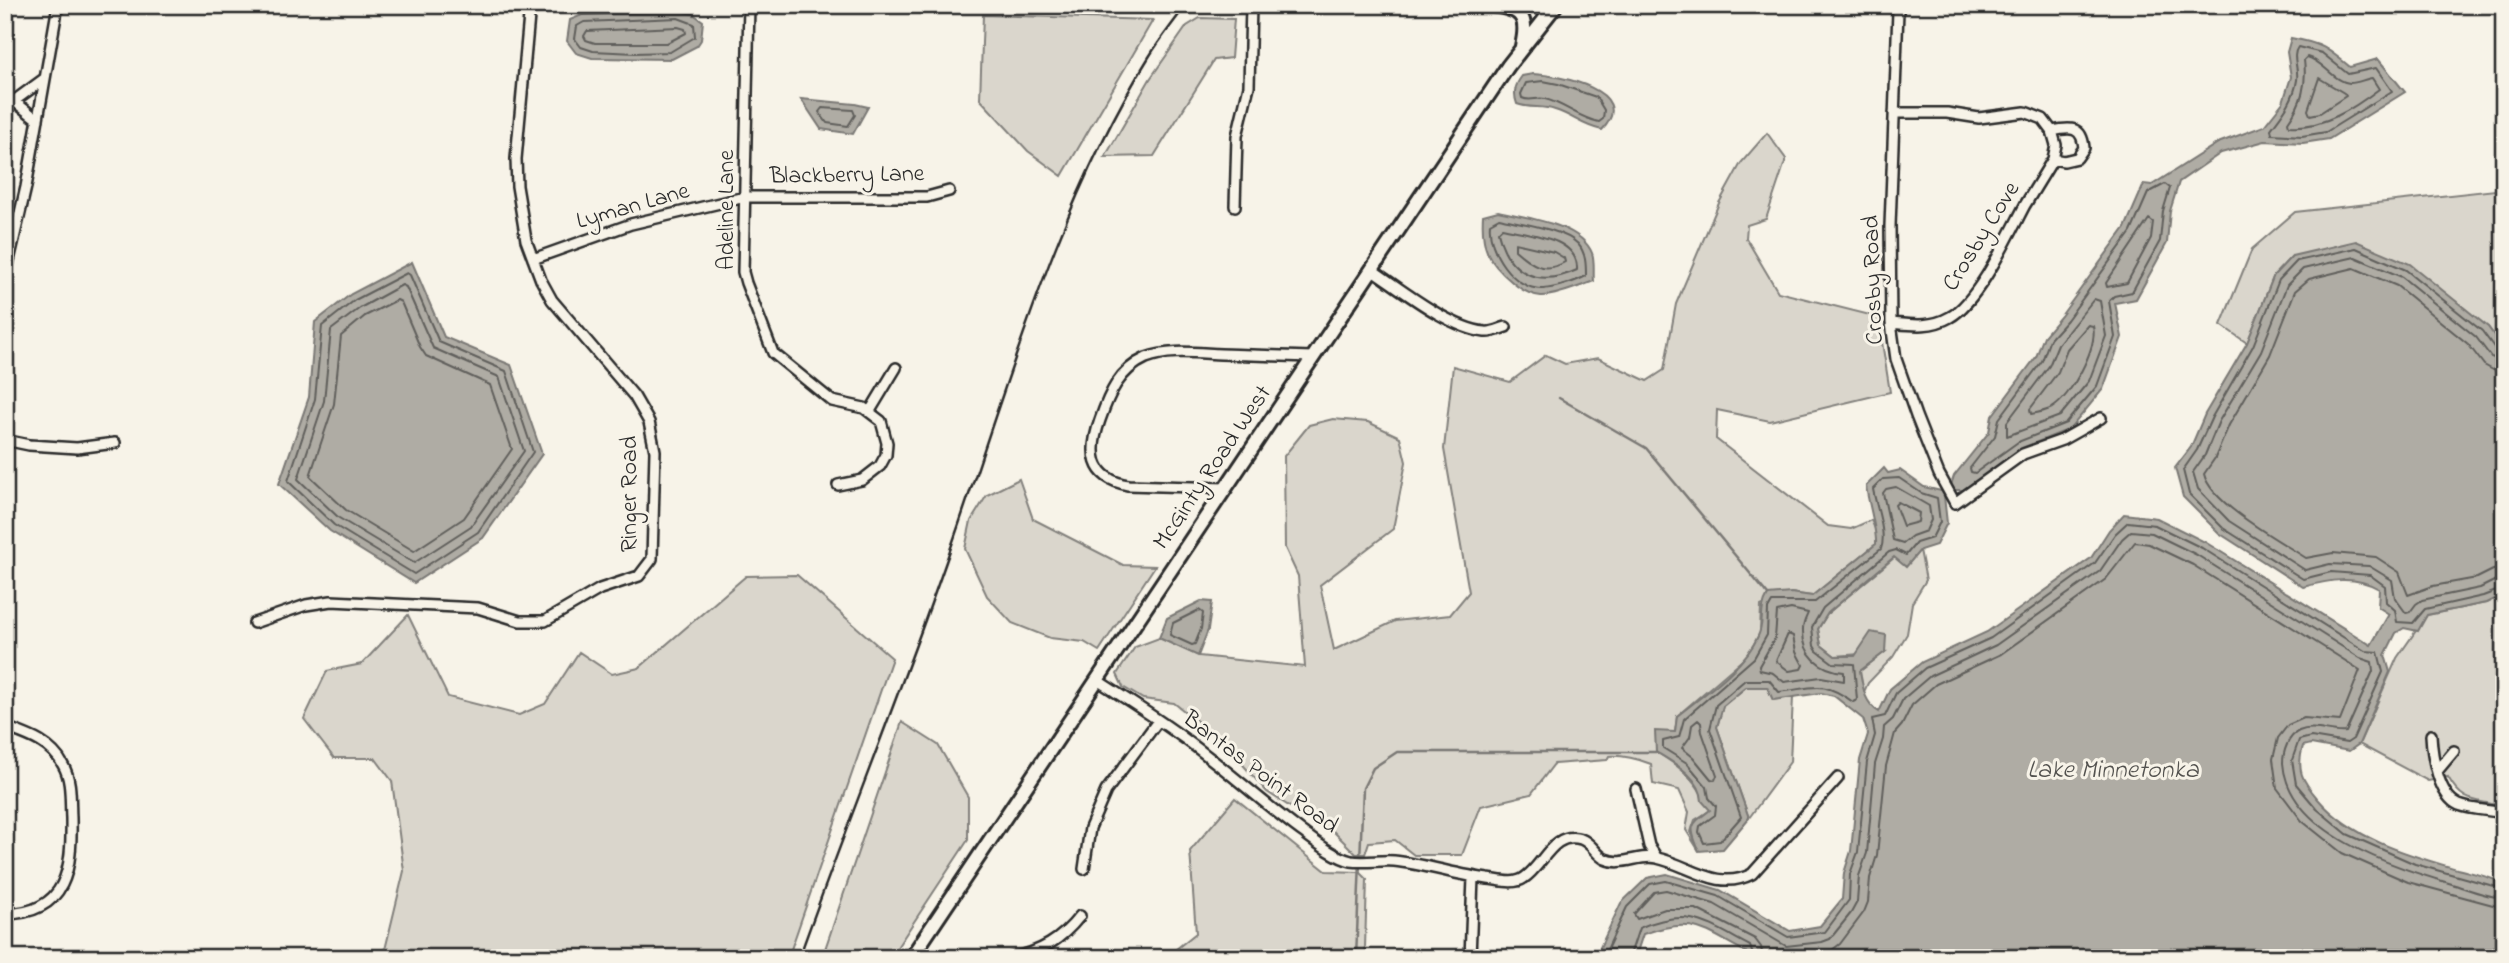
<svg xmlns="http://www.w3.org/2000/svg" width="2509" height="963" viewBox="0 0 2509 963" font-family="'Indie Flower',sans-serif">
	<style>
		.green { fill: #dad6cc; stroke: #82807c; stroke-width: 2 }
		.water { fill: #afaca4; stroke: #7a7874; stroke-width: 2 }
		.lines { fill: none; stroke-linecap: round; stroke-linejoin: round }
		.shore { stroke: #605f5b; stroke-width: 2 }
		.stream { stroke: #7a7874; stroke-width: 2.5 }
		.minor-casing { stroke: #2b2b2b; stroke-width: 14 }
		.secondary-casing { stroke: #2b2b2b; stroke-width: 18 }
		.minor { stroke: #f7f3e8; stroke-width: 9 }
		.secondary { stroke: #f7f3e8; stroke-width: 12 }
		.rail { stroke: #2b2b2b; stroke-width: 2.5 }
		.labels { text-anchor: middle; dominant-baseline: central; stroke-width: 6; stroke-linejoin: round; paint-order: stroke }
		.street-label { font-size: 24px; fill: #2b2b2b; stroke: #f7f3e8 }
		.water-label { font-size: 26px; font-style: italic; fill: #53524f; stroke: #f7f3e8 }
	</style>
	<rect width="100%" height="100%" fill="#f7f3e8"/>
	<filter id="ink" filterUnits="userSpaceOnUse"><feTurbulence type="fractalNoise" baseFrequency=".0143" numOctaves="2"/><feDisplacementMap in="SourceGraphic" scale="14" xChannelSelector="R" yChannelSelector="G"/><feConvolveMatrix kernelMatrix="1 2 1 2 8 2 1 2 1" color-interpolation-filters="sRGB"/></filter>
	<g filter="url(#ink)">
		<!-- green -->
		<path class="green" d="M 983,15 L 1153,20 L 1062,176 L 1028,151 L 980,99 Z
			M 1200,18 L 1234,19 L 1231,58 L 1214,60 L 1154,156 L 1105,157 L 1150,79 L 1187,26 Z
			M 1767,133 L 1786,159 L 1766,219 L 1747,225 L 1746,238 L 1778,292 L 1878,317 L 1890,392 L 1770,421 L 1717,410 L 1716,439 L 1828,526 L 1851,529 L 1871,520 L 1877,533 L 1876,544 L 1812,596 L 1791,593 L 1761,606 L 1760,633 L 1748,655 L 1677,716 L 1675,732 L 1656,752 C 1684,769 1696,780 1711,810 L 1695,820 L 1691,832 L 1699,851 L 1686,830 L 1689,812 L 1679,790 L 1653,784 L 1651,764 C 1639,759 1622,755 1609,756 L 1607,760 L 1554,764 L 1531,794 L 1481,806 L 1462,855 L 1414,855 L 1395,840 L 1369,842 L 1365,854 L 1356,854 L 1331,829 L 1320,826 L 1267,792 L 1222,741 L 1174,703 L 1143,699 L 1123,687 L 1117,674 L 1135,647 L 1159,638 L 1199,656 L 1305,667 L 1298,576 L 1285,548 L 1284,456 L 1309,425 L 1333,419 L 1368,422 L 1400,437 L 1406,462 L 1393,529 L 1320,585 L 1334,650 L 1395,621 L 1450,615 L 1469,592 L 1444,449 L 1453,366 L 1510,382 L 1546,355 L 1565,364 L 1598,358 L 1647,381 L 1664,370 L 1676,304 L 1719,203 L 1741,163 Z
			M 2504,189 L 2504,349 L 2488,327 L 2292,256 L 2274,275 L 2247,343 L 2221,325 L 2252,249 L 2295,212 Z
			M 1019,479 L 1033,519 L 1123,565 L 1155,566 L 1099,651 L 1084,642 L 1050,638 L 1012,623 L 987,596 L 965,549 L 971,521 L 987,495 Z
			M 1920,550 L 1926,580 L 1912,603 L 1907,634 L 1893,657 L 1868,683 L 1863,694 L 1860,671 L 1885,652 L 1835,656 L 1821,645 L 1818,629 L 1828,613 L 1895,557 L 1906,566 Z
			M 797,575 L 892,658 L 788,958 L 383,958 L 404,871 L 392,781 L 375,758 L 334,758 L 304,719 L 327,671 L 362,664 L 408,615 L 448,697 L 519,715 L 545,704 L 579,652 L 612,674 L 639,668 L 746,576 Z
			M 2504,594 L 2504,780 L 2501,784 L 2498,805 C 2472,800 2461,801 2448,777 L 2428,781 L 2359,744 L 2397,658 L 2427,615 L 2486,603 Z
			M 1746,687 L 1767,687 L 1773,700 L 1793,697 L 1790,762 L 1749,818 L 1717,727 L 1723,706 Z
			M 902,722 L 938,745 L 968,797 L 968,840 L 890,958 L 822,958 Z
			M 1235,798 L 1326,871 L 1360,872 L 1367,879 L 1365,948 L 1369,958 L 1165,958 L 1196,933 L 1190,851 Z"/>
		<!-- water -->
		<path class="water" d="M 679,11 L 693,14 L 703,21 L 701,40 L 697,46 L 672,59 L 592,58 L 576,53 L 567,41 L 570,20 L 582,15 Z
			M 2291,38 C 2321,43 2327,48 2350,67 L 2378,59 L 2405,92 L 2329,139 L 2303,143 L 2265,141 L 2221,153 L 2179,182 L 2170,211 L 2167,243 L 2136,299 L 2115,303 L 2122,337 L 2103,389 L 2070,429 L 2022,448 L 1965,490 L 1954,490 L 1944,496 L 1947,523 L 1936,545 L 1920,550 L 1906,567 L 1894,557 L 1828,613 L 1818,629 L 1821,645 L 1835,656 L 1855,656 L 1871,632 L 1886,635 L 1885,652 L 1860,671 C 1863,688 1864,702 1879,712 L 1890,689 L 1922,662 L 1987,632 L 2091,558 L 2109,530 L 2124,514 L 2157,518 L 2205,542 L 2371,645 L 2389,614 L 2378,607 L 2379,589 C 2355,575 2328,580 2303,587 L 2219,533 L 2183,497 L 2175,468 L 2191,447 L 2205,414 L 2247,343 L 2274,275 L 2292,256 L 2356,241 L 2410,264 L 2488,327 L 2504,349 L 2504,594 L 2486,603 L 2427,615 L 2418,631 L 2404,628 L 2396,633 L 2385,655 L 2390,672 L 2359,744 L 2349,751 L 2311,744 L 2303,746 C 2296,771 2302,780 2318,799 C 2352,839 2409,855 2457,869 C 2472,873 2490,876 2504,884 L 2504,958 L 1748,958 L 1746,952 C 1702,929 1694,916 1643,934 L 1635,958 L 1595,958 L 1621,903 L 1647,878 L 1667,874 L 1720,890 L 1790,931 L 1820,926 L 1842,899 L 1844,873 L 1851,851 L 1860,760 L 1868,734 L 1863,719 L 1834,696 L 1821,693 L 1773,700 L 1767,687 L 1746,687 L 1723,706 L 1717,727 L 1749,818 L 1723,849 L 1699,851 C 1689,825 1689,826 1710,810 L 1702,801 C 1701,777 1674,763 1656,752 L 1655,731 L 1675,732 L 1677,716 C 1703,695 1745,667 1758,636 C 1765,622 1758,612 1768,595 L 1791,593 L 1812,596 L 1876,544 C 1877,530 1868,502 1866,486 L 1884,468 L 1888,473 L 1900,470 L 1924,487 L 1941,491 L 1951,485 L 1954,476 L 1989,432 L 1992,416 L 2036,357 L 2044,336 L 2061,316 L 2125,228 L 2144,184 L 2152,185 L 2218,143 L 2264,126 L 2283,102 L 2291,77 L 2287,52 Z
			M 1533,74 C 1557,75 1640,90 1602,130 C 1580,125 1574,116 1555,110 C 1542,105 1530,109 1517,104 C 1513,93 1515,85 1522,76 Z
			M 801,99 L 855,104 L 868,107 L 853,134 L 821,129 Z
			M 1498,211 C 1526,218 1580,223 1592,253 C 1595,261 1593,273 1594,281 C 1581,286 1554,297 1541,296 C 1530,295 1520,289 1512,282 C 1487,261 1481,247 1483,215 Z
			M 412,262 L 444,337 L 511,365 L 542,454 L 483,538 L 414,583 L 330,531 L 279,484 L 309,397 L 315,322 L 351,294 Z
			M 1201,601 L 1212,602 L 1208,630 L 1198,656 L 1159,638 L 1167,618 Z"/>
		<g class="lines">
			<!-- shore -->
			<path class="shore" d="M 678,18 L 694,24 L 695,37 L 670,52 L 635,53 L 593,51 L 581,47 L 575,39 L 577,26 L 584,22 Z
				M 678,27 L 685,29 L 686,33 L 667,43 L 595,43 L 586,40 L 584,36 L 587,31 Z
				M 2298,47 L 2322,53 L 2348,74 L 2376,68 L 2392,91 L 2326,132 L 2302,136 L 2272,134 L 2271,129 C 2282,114 2294,100 2297,80 C 2299,68 2291,56 2298,47 Z
				M 2307,57 C 2323,61 2334,82 2350,83 C 2357,83 2365,79 2372,78 L 2379,89 C 2354,108 2323,129 2289,126 L 2288,122 C 2302,103 2307,84 2304,60 Z
				M 2319,78 L 2344,93 L 2346,96 L 2320,113 L 2310,115 L 2308,110 Z
				M 1543,81 L 1558,84 L 1596,97 L 1604,110 L 1603,119 L 1599,122 C 1579,118 1565,104 1545,99 C 1537,97 1530,102 1522,98 L 1521,94 L 1526,83 Z
				M 822,108 L 853,110 L 855,115 L 848,126 L 827,123 L 819,112 Z
				M 2165,184 L 2170,188 L 2163,211 L 2160,241 L 2132,292 L 2114,296 L 2109,301 L 2115,337 L 2097,386 L 2066,423 L 2018,442 L 1975,473 L 1971,472 L 1970,468 L 1995,436 L 1999,419 L 2042,361 L 2050,339 L 2067,320 L 2131,232 L 2148,193 Z
				M 1499,218 C 1519,223 1564,229 1578,244 C 1586,253 1586,265 1586,276 C 1575,282 1556,288 1543,289 C 1513,290 1487,250 1490,223 Z
				M 2149,219 L 2153,222 L 2151,238 L 2127,283 L 2107,287 L 2106,283 Z
				M 1502,228 C 1527,234 1579,237 1577,270 C 1538,288 1508,274 1498,232 Z
				M 1515,243 L 1554,252 L 1564,258 L 1565,262 C 1544,274 1532,265 1515,250 Z
				M 407,273 L 410,275 L 439,342 L 506,371 L 533,452 L 478,532 L 414,574 L 334,525 L 288,481 L 315,399 L 322,326 L 355,300 Z
				M 402,285 L 406,287 L 433,348 L 499,377 L 524,451 L 471,526 L 414,563 L 339,518 L 298,479 L 324,401 L 331,330 L 360,308 Z
				M 2094,299 L 2100,301 L 2106,336 L 2089,381 L 2060,416 L 2007,436 L 2007,422 L 2049,366 L 2058,344 Z
				M 397,300 L 401,302 L 420,347 L 426,356 L 490,385 L 512,449 L 464,518 L 414,551 L 346,510 L 310,476 L 334,404 L 341,336 L 365,316 Z
				M 2088,325 L 2093,326 C 2098,347 2071,397 2052,408 C 2046,411 2037,413 2031,414 L 2030,409 L 2058,372 L 2067,349 Z
				M 2504,352 L 2496,350 L 2482,331 L 2406,270 L 2356,248 L 2297,261 L 2279,280 L 2253,346 L 2212,417 L 2197,450 L 2183,470 L 2189,494 L 2223,528 L 2303,579 L 2331,572 L 2370,575 L 2385,586 L 2386,602 L 2395,610 L 2397,622 L 2413,623 L 2425,609 L 2483,596 L 2504,588
				M 2504,361 L 2491,357 L 2476,337 L 2402,277 L 2355,257 L 2303,269 L 2287,285 L 2261,351 L 2219,421 L 2205,455 L 2193,472 L 2198,489 L 2229,521 L 2305,570 L 2330,564 L 2369,566 L 2392,580 L 2395,598 L 2406,613 L 2410,612 L 2416,604 L 2422,600 L 2480,588 L 2496,580 L 2504,579
				M 2504,371 L 2493,370 L 2484,365 L 2468,344 L 2397,286 L 2354,268 L 2309,279 L 2295,291 L 2270,355 L 2229,425 L 2215,458 L 2204,474 C 2211,504 2280,541 2306,558 L 2333,553 L 2376,557 L 2399,572 L 2408,595 L 2433,586 L 2477,578 L 2493,570 L 2504,568
				M 1899,478 L 1921,493 L 1937,498 L 1940,522 L 1932,538 L 1916,543 L 1906,555 L 1896,550 L 1889,552 L 1823,608 L 1812,627 L 1814,646 L 1817,651 L 1833,663 L 1854,664 L 1857,700 L 1853,702 C 1822,679 1814,688 1779,692 L 1769,680 L 1745,680 L 1716,705 L 1710,729 L 1741,817 L 1720,841 L 1704,843 L 1699,832 L 1700,826 L 1715,815 L 1716,806 L 1709,798 L 1707,787 L 1687,763 L 1663,748 L 1663,741 L 1679,737 L 1684,719 L 1754,658 L 1767,635 L 1768,609 L 1772,602 L 1815,602 L 1881,549 C 1887,533 1876,507 1873,489 L 1883,479 Z
				M 1896,487 L 1929,506 L 1931,520 L 1926,531 L 1912,536 L 1903,543 L 1893,540 L 1883,493 L 1886,489 Z
				M 1898,502 L 1919,513 L 1918,522 L 1903,526 L 1895,505 Z
				M 1791,609 L 1808,613 C 1806,618 1803,623 1803,629 C 1802,655 1820,670 1844,672 L 1844,681 L 1821,677 L 1784,682 L 1773,673 L 1760,670 L 1759,666 L 1775,638 L 1777,612 Z
				M 1199,610 L 1203,613 L 1201,629 L 1195,644 L 1192,645 L 1170,635 L 1173,623 Z
				M 1788,634 L 1793,636 L 1796,652 L 1803,665 L 1801,669 L 1789,671 L 1776,661 Z
				M 1698,720 L 1701,723 L 1702,732 L 1717,775 L 1715,780 L 1711,779 L 1693,757 L 1682,748 L 1690,737 L 1692,725 Z
				M 1603,958 L 1627,907 L 1650,884 L 1666,881 L 1718,896 L 1788,937 L 1825,932 L 1849,900 L 1850,874 L 1858,852 L 1867,762 L 1875,735 L 1872,719 L 1885,716 L 1896,693 L 1925,668 L 1991,638 L 2095,563 L 2115,534 L 2128,522 L 2155,525 L 2202,548 L 2365,651 L 2378,652 L 2383,672 L 2353,739 L 2347,743 L 2311,737 L 2299,740 L 2292,760 L 2296,784 L 2317,809 L 2347,834 L 2415,864 L 2504,889
				M 1629,958 L 1639,928 C 1690,907 1705,922 1750,946 L 1754,958
				M 1763,958 L 1761,947 L 1755,939 L 1696,909 L 1665,909 L 1637,919 L 1634,914 L 1654,892 L 1666,890 L 1714,904 L 1786,946 L 1822,942 L 1830,939 L 1851,913 L 1857,902 L 1859,876 L 1867,853 L 1875,764 L 1883,739 L 1884,727 L 1893,719 L 1903,699 L 1930,676 L 1996,645 L 2100,571 L 2122,539 L 2131,531 L 2152,533 L 2197,555 L 2360,658 L 2372,662 L 2373,671 L 2346,732 C 2330,734 2315,724 2299,731 C 2288,736 2283,752 2283,763 C 2288,834 2395,867 2452,884 C 2468,889 2487,897 2504,898
				M 1773,958 L 1776,954 L 1793,957 L 1832,950 L 1840,944 L 1864,912 L 1868,902 L 1870,878 L 1877,855 L 1886,766 L 1895,733 L 1902,725 L 1912,705 L 1936,684 L 2001,654 L 2106,579 L 2135,542 L 2149,544 L 2193,565 L 2360,670 L 2340,721 L 2304,718 L 2288,725 L 2278,738 L 2273,759 L 2277,788 L 2302,821 L 2342,853 L 2408,882 L 2504,908"/>
			<!-- stream -->
			<path class="stream" d="M 1559,398 L 1646,448 L 1768,595
				M 1356,958 L 1363,788 L 1373,768 L 1397,752 L 1656,752"/>
			<!-- minor casing -->
			<g class="minor-casing">
				<path id="minor" d="M 749,5 L 743,272 L 746,283 L 773,353 L 832,401 L 864,408 L 881,421 L 887,443 L 886,455 L 880,466 L 862,480 L 838,485
					M 1888,5 L 1898,11 L 1890,226 L 1891,323 L 1896,359 L 1916,416 L 1939,474 L 1955,503 L 2023,454 L 2062,440 L 2101,418
					M 14,101 L 44,79
					M 5,102 L 14,101 L 38,120
					M 2052,131 C 2071,127 2082,126 2084,148 L 2077,158 L 2064,161 L 2053,159
					M 1235,206 L 1237,136 L 1249,86 L 1251,5
					M 533,259 L 631,224 L 745,197 L 927,197 L 949,191
					M 1371,269 C 1401,289 1449,328 1485,332 C 1492,333 1499,329 1506,327
					M 5,278 L 26,187 L 58,5
					M 1891,323 C 1912,325 1931,328 1950,317 C 1978,302 2009,235 2025,205 C 2034,190 2044,174 2053,159 L 2056,145 L 2052,131 L 2043,119 L 2025,112 L 1979,118 L 1947,113 L 1894,113
					M 870,411 L 896,368
					M 5,440 L 29,445 L 77,448 L 115,443
					M 1225,488 L 1128,485 C 1090,478 1089,451 1100,420 C 1109,394 1119,370 1146,358 C 1169,349 1197,353 1221,354 C 1251,355 1282,356 1312,357
					M 254,623 L 306,605 L 331,601 L 478,608 L 520,621 L 545,621 L 600,589 L 639,576 L 652,559 L 655,451 L 649,422 L 634,396 L 552,300 L 541,280 L 526,240 L 517,186 L 516,159 L 530,5
					M 1097,680 C 1126,699 1157,718 1185,739 C 1225,768 1262,802 1301,831 C 1315,841 1334,857 1351,861 C 1365,863 1380,860 1394,861 C 1425,864 1456,875 1488,879 C 1499,880 1514,885 1524,878 C 1543,866 1553,830 1581,839 C 1592,843 1596,855 1605,859 C 1623,867 1639,854 1657,858 C 1690,865 1717,892 1752,874 L 1838,778
					M 5,727 C 27,735 51,742 63,765 C 72,780 70,800 71,818 C 72,868 68,913 5,914
					M 2431,735 C 2432,755 2438,796 2459,805 C 2472,810 2490,810 2504,813
					M 2438,770 L 2454,751
					M 1636,789 L 1649,846 L 1657,858
					M 1084,869 L 1090,828 L 1106,791 L 1158,721
					M 1011,958 C 1041,952 1061,940 1080,916
					M 1470,958 L 1473,877"/>
			</g>
			<!-- secondary casing -->
			<g class="secondary-casing">
				<path id="secondary" d="M 1493,5 C 1521,9 1529,16 1522,46
					M 911,958 L 1508,66 L 1556,5"/>
			</g>
			<!-- minor -->
			<use href="#minor" class="minor"/>
			<!-- secondary -->
			<use href="#secondary" class="secondary"/>
			<!-- rail -->
			<path class="rail" d="M 799,958 C 847,823 901,691 948,556 C 1006,391 1056,206 1149,57 C 1160,39 1174,22 1186,5"/>
		</g>
	</g>
	<g class="labels">
		<!-- street labels -->
		<g class="street-label">
			<text transform="translate(847 176) rotate(-1)">Blackberry Lane</text>
			<text transform="translate(633 207) rotate(-16)">Lyman Lane</text>
			<text transform="translate(727 210) rotate(-90)">Adeline Lane</text>
			<text transform="translate(1982 237) rotate(-58)">Crosby Cove</text>
			<text transform="translate(1874 280) rotate(-92)">Crosby Road</text>
			<text transform="translate(1213 468) rotate(-56)">McGinty Road West</text>
			<text transform="translate(630 494) rotate(-90)">Ringer Road</text>
			<text transform="translate(1260 773) rotate(37)">Bantas Point Road</text>
		</g>
		<!-- water labels -->
		<g class="water-label">
			<text x="2113" y="771">Lake Minnetonka</text>
		</g>
	</g>
	<!-- margin -->
	<rect width="2509" height="963" fill="none" stroke="#f7f3e8" stroke-width="28"/>
	<rect x="14" y="14" width="2481" height="935" fill="none" stroke="#2b2b2b" stroke-width="2.5" filter="url(#ink)"/>
</svg>
